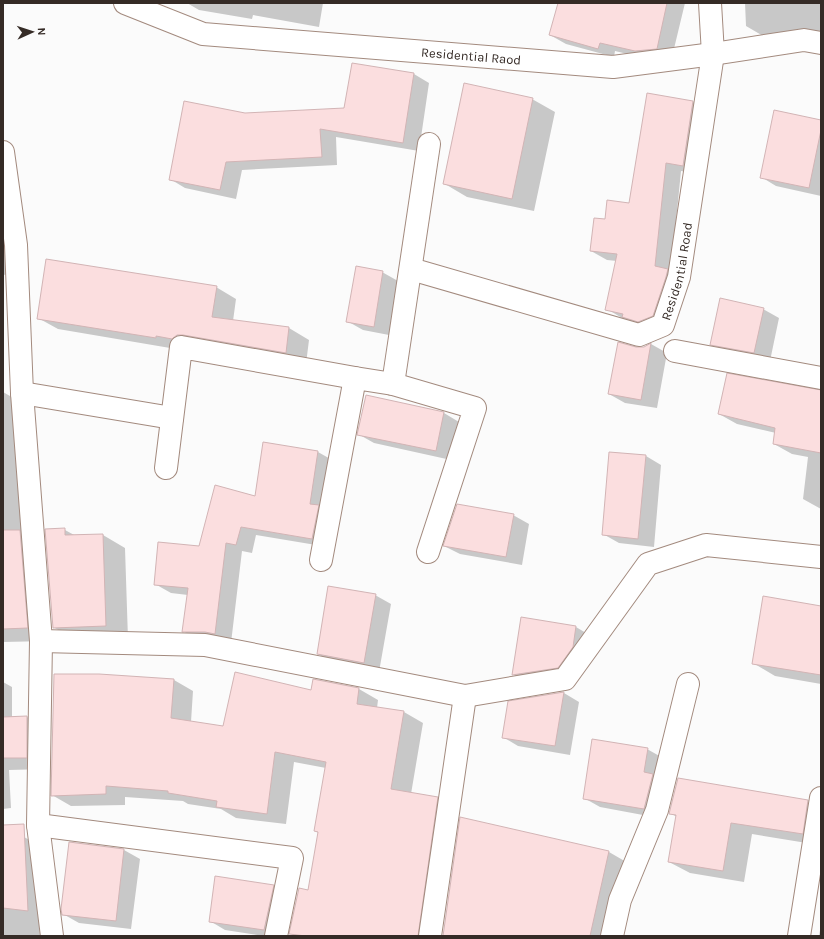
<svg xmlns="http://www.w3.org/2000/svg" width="824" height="939" viewBox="0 0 824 939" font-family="Karla,sans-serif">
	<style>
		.shadow { fill: #0003 }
		.building { fill: #fbdedf; stroke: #d2b4b5 }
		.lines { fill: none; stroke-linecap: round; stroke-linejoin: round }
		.minor-casing { stroke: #a38a7e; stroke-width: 24 }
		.minor { stroke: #fff; stroke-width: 22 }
		.labels { text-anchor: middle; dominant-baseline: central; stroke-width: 3; stroke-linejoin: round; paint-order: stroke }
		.street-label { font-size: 13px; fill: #352b26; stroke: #fbfbfb }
	</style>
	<rect width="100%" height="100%" fill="#fbfbfb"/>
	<!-- shadow -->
	<path class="shadow" d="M 187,3 L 323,3 L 319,27 L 253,15 L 252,19 L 199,10 Z
		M 559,3 L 685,3 L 672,57 L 652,60 L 615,51 L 614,57 L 566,44 L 550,35 Z
		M 745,3 L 821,3 L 821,34 L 765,37 L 746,26 Z
		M 414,74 L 429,83 L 419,151 L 336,137 L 337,165 L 242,170 L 236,199 L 185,188 L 170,179 L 245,114 L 345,109 Z
		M 532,99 L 555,112 L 534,211 L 467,197 L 445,184 Z
		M 693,102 L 708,111 L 699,174 L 681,171 L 671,272 L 668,324 L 639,326 L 629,320 L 622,318 L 607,309 L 617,261 L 607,260 L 591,251 L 606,221 L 630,204 Z
		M 821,121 L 821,196 L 776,186 L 761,177 Z
		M 3,170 L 26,272 L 3,275 Z
		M 382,272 L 398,281 L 389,335 L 363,330 L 347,321 Z
		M 216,287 L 236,299 L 233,321 L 289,328 L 309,340 L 306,364 L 176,349 L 58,329 L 38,318 Z
		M 763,309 L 779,318 L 770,361 L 727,353 L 711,344 Z
		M 651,344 L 667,353 L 657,408 L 625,403 L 609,394 L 636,348 L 644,348 Z
		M 821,391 L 821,509 L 803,499 L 808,457 L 792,454 L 774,444 L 776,433 L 737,424 L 719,414 Z
		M 3,392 L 17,400 L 50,641 L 3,642 Z
		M 444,413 L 459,422 L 451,460 L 374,443 L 358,434 Z
		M 264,443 L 318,452 L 334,461 L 328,547 L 256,535 L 252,553 L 242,551 L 231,643 L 199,640 L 183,631 L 188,595 L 171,593 L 155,584 L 199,547 L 256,497 Z
		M 646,456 L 661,465 L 654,547 L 619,543 L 603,534 Z
		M 513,515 L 529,524 L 522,565 L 460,554 L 444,546 Z
		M 65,530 L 76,536 L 103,535 L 125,548 L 128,639 L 76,640 L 53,627 Z
		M 375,595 L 391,604 L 379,672 L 333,663 L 318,654 Z
		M 821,607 L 821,684 L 775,676 L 753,663 Z
		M 576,627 L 591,636 L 588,656 L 529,684 L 514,675 Z
		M 174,680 L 193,691 L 191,722 L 223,727 L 312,691 L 314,680 L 359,689 L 378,700 L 377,708 L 404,712 L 423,723 L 411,794 L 437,798 L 456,809 L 438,936 L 294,936 L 290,933 L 309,891 L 319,833 L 315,831 L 326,768 L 294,762 L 286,824 L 236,818 L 221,809 L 188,804 L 183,801 L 125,797 L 125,805 L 71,806 L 52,795 Z
		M 3,682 L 12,687 L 12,718 L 27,717 L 47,729 L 47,769 L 9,770 L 11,808 L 3,809 Z
		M 564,693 L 579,702 L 570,755 L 518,746 L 503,737 Z
		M 647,749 L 663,758 L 659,818 L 600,807 L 584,798 Z
		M 804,801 L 821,810 L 819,845 L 752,834 L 744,882 L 690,873 L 669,862 L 677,817 L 670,813 Z
		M 461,818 L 609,852 L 628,863 L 612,936 L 444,936 Z
		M 3,834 L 24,837 L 44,848 L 48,922 L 39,920 L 40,936 L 3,936 Z
		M 124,850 L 140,859 L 131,929 L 79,923 L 63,914 Z
		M 273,886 L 289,895 L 280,936 L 264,936 L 225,930 L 210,921 Z
		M 821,924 L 821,936 L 819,936 Z"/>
	<!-- building -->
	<path class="building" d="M 558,3 L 667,3 L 657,49 L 635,51 L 600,43 L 598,49 L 549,35 Z
		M 352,63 L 414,73 L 403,143 L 320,129 L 322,157 L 226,162 L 220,190 L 169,180 L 184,101 L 245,113 L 344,108 Z
		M 464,83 L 533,98 L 512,199 L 443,184 Z
		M 647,93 L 693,101 L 683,166 L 666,163 L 655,266 L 668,269 L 666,277 L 653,316 L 638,322 L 622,317 L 623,314 L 605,310 L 617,254 L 590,251 L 594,218 L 605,219 L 607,200 L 629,203 Z
		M 774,110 L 821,120 L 821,130 L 809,188 L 760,178 Z
		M 46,259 L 217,286 L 212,317 L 289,327 L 286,353 L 183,335 L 177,335 L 172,339 L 156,336 L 156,338 L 37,319 Z
		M 356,266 L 383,271 L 374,327 L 346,322 Z
		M 720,298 L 764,308 L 754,353 L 710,345 Z
		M 618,342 L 636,347 L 644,347 L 651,343 L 641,400 L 608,394 Z
		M 727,373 L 821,390 L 821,453 L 773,444 L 775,428 L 718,414 Z
		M 366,395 L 444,412 L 436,451 L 357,435 Z
		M 263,442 L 318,451 L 310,504 L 319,505 L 312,539 L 241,527 L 236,545 L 226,543 L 215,634 L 205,632 L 182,632 L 188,588 L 154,585 L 158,542 L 199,546 L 215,485 L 255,496 Z
		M 609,452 L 646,455 L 638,539 L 602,535 Z
		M 457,504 L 514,514 L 506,557 L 443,546 Z
		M 65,528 L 65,535 L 103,534 L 106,626 L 53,628 L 45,529 Z
		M 3,530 L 20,530 L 28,628 L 3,629 Z
		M 328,586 L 376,594 L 364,663 L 317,654 Z
		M 763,596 L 821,606 L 821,675 L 752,664 Z
		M 521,617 L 576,626 L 573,647 L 558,668 L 512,675 Z
		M 235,672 L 311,690 L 313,679 L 359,688 L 357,704 L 404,711 L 391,789 L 438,797 L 418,936 L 306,936 L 289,934 L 299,888 L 308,890 L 318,832 L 314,831 L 326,762 L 275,752 L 267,814 L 216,807 L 217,801 L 168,793 L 168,791 L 106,786 L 106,794 L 51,796 L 54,674 L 99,674 L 174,679 L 171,718 L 223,726 Z
		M 564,692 L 555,746 L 502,738 L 508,701 Z
		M 27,716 L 27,758 L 3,758 L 3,717 Z
		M 592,739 L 648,748 L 644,772 L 653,774 L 644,809 L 583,799 Z
		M 678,778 L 808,800 L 803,834 L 731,823 L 723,871 L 668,862 L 676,815 L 669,814 Z
		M 460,817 L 609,851 L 590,936 L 443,936 Z
		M 24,824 L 28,911 L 3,908 L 3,825 Z
		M 69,842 L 124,849 L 116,921 L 62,915 L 61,909 Z
		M 215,876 L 274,885 L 264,930 L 209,922 Z"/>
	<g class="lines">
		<!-- minor casing -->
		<g class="minor-casing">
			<g id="minor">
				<path id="s1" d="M 125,3 L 203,34 L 613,67 L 713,54 L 804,40 L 821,43"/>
				<path d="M 3,152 L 16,245 L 22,393 L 41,641 L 38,825 L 52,936"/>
				<path id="s2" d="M 411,269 L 639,335 L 663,325 L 679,277 L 713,54 L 710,3"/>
				<path d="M 675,351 L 821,378"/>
				<path d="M 393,384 L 429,144"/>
				<path d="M 22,393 L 172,418"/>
				<path d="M 166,468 L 181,347 L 355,378"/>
				<path d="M 321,560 L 355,378 L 393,384 L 475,408 L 428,552"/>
				<path d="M 41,641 L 205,645 L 465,696 L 565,679 L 648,564 L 706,545 L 821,557"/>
				<path d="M 38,825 L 292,858 L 276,936"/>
				<path d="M 430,936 L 465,696"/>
				<path d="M 612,936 L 620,900 L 657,810 L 688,684"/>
				<path d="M 799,936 L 821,798"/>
			</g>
		</g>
		<!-- minor -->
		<use href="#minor" class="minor"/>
	</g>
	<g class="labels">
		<!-- street labels -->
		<g class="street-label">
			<text stroke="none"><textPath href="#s1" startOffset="353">Residential Raod</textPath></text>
			<text stroke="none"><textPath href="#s2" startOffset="319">Residential Road</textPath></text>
		</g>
	</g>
	<!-- border -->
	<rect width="824" height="939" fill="none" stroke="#352b26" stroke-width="8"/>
	<!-- north arrow -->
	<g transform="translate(32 32) rotate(87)" stroke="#fbfbfb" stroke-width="3" paint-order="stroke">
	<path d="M0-3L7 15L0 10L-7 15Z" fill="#352b26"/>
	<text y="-6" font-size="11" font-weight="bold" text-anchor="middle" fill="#352b26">N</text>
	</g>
</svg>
